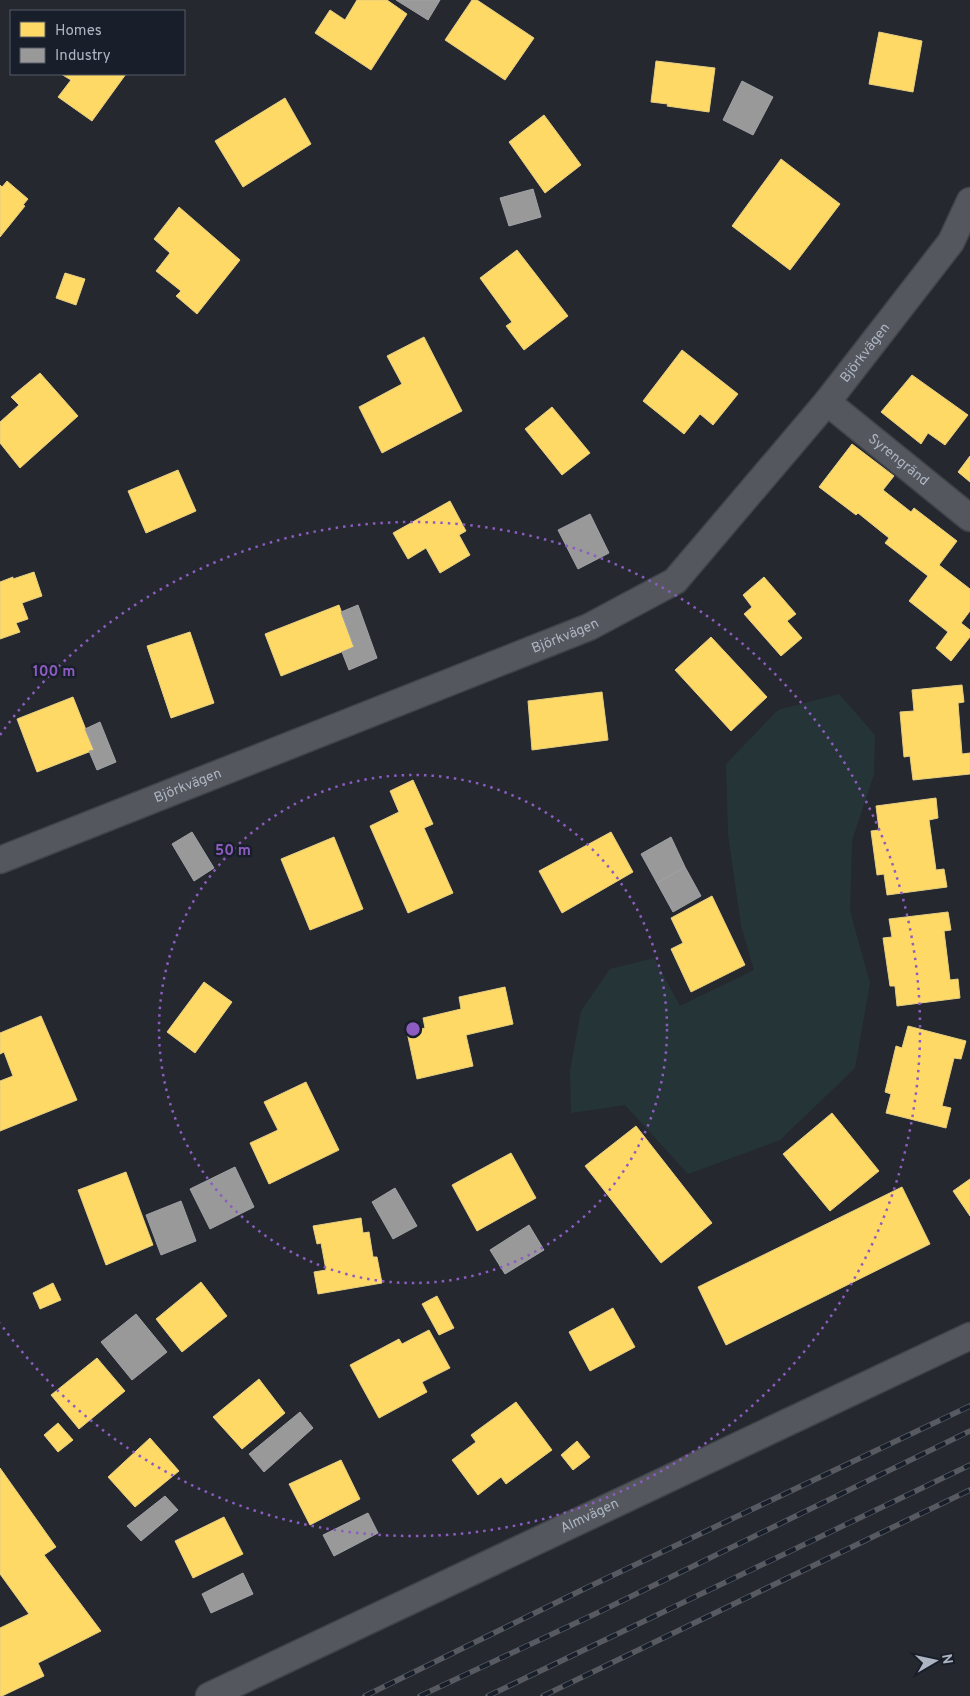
<svg xmlns="http://www.w3.org/2000/svg" width="970" height="1696" viewBox="0 0 970 1696" font-family="Overpass,sans-serif">
	<style>
		.green { fill: #253537 }
		.homes { fill: #ffd966; stroke: #e6ce82 }
		.industry { fill: #999; stroke: #9fa1a5 }
		.lines { fill: none; stroke-linecap: round; stroke-linejoin: round }
		.minor-casing { stroke: #404449; stroke-width: 29 }
		.minor { stroke: #54575e; stroke-width: 26 }
		.rail-casing { stroke: #575b61; stroke-width: 5.5 }
		.rail { stroke: #191f2a; stroke-width: 4; stroke-dasharray: 11; stroke-linecap: butt }
		.ring { fill: none; stroke: #8c5cc0; stroke-width: 2.5; stroke-dasharray: 2.5 5 }
		.labels { text-anchor: middle; dominant-baseline: central; stroke-width: 5; stroke-linejoin: round; paint-order: stroke }
		.street-label { font-size: 14px; fill: #adb5c2; stroke: #191f2a }
		.centre { fill: #8c5cc0; stroke: #191f2a; stroke-width: 2.5 }
		.ring-label { font-size: 15px; text-anchor: middle; font-weight: bold; fill: #8c5cc0; stroke: #191f2a; stroke-width: 5; stroke-linejoin: round; paint-order: stroke }
	</style>
	<rect width="100%" height="100%" fill="#25292f"/>
	<!-- green -->
	<path class="green" d="M 839,694 L 875,735 L 874,774 L 852,841 L 850,911 L 870,983 L 855,1068 L 780,1140 L 688,1174 L 625,1105 L 571,1113 L 570,1070 L 581,1011 L 610,969 L 654,958 L 680,1006 L 754,970 L 741,926 L 728,834 L 726,764 L 778,710 Z"/>
	<!-- homes -->
	<path class="homes" d="M 357,0 L 387,0 L 407,14 L 371,70 L 315,33 L 330,10 L 345,20 Z
		M 472,0 L 477,0 L 534,38 L 505,80 L 445,40 Z
		M 879,32 L 922,41 L 913,92 L 869,84 Z
		M 656,61 L 715,68 L 709,112 L 667,106 L 668,104 L 651,102 Z
		M 61,74 L 126,74 L 92,121 L 58,97 L 71,80 Z
		M 285,98 L 311,144 L 243,187 L 215,141 Z
		M 544,115 L 581,165 L 545,193 L 509,142 Z
		M 781,159 L 840,204 L 790,270 L 732,226 Z
		M 7,181 L 28,199 L 23,205 L 25,206 L 0,237 L 0,185 L 2,187 Z
		M 179,207 L 240,260 L 197,314 L 176,296 L 181,291 L 156,271 L 170,253 L 154,239 Z
		M 517,250 L 568,316 L 524,350 L 506,326 L 512,322 L 480,278 Z
		M 65,273 L 85,279 L 76,305 L 56,298 Z
		M 424,337 L 462,411 L 382,453 L 359,407 L 402,384 L 387,356 Z
		M 682,350 L 738,394 L 713,425 L 700,414 L 684,434 L 643,401 Z
		M 40,373 L 78,416 L 20,468 L 0,443 L 0,422 L 19,405 L 11,397 Z
		M 912,375 L 968,415 L 945,445 L 928,433 L 921,444 L 881,412 Z
		M 552,407 L 590,453 L 562,475 L 525,429 Z
		M 852,444 L 894,476 L 883,490 L 911,512 L 914,508 L 957,541 L 939,565 L 970,589 L 970,611 L 961,623 L 970,630 L 970,637 L 951,661 L 936,648 L 948,632 L 909,601 L 928,576 L 885,543 L 889,538 L 858,513 L 856,515 L 819,487 Z
		M 970,456 L 970,482 L 958,472 Z
		M 178,470 L 196,511 L 146,533 L 128,491 Z
		M 450,501 L 466,531 L 459,535 L 470,555 L 440,573 L 426,548 L 408,559 L 393,533 Z
		M 34,572 L 42,596 L 22,603 L 28,619 L 16,623 L 20,632 L 0,639 L 0,582 L 13,577 L 13,579 Z
		M 764,577 L 796,614 L 787,621 L 802,638 L 781,656 L 744,614 L 752,607 L 743,595 Z
		M 339,605 L 354,647 L 281,676 L 265,634 Z
		M 190,632 L 214,703 L 171,718 L 147,646 Z
		M 711,637 L 767,697 L 731,731 L 675,670 Z
		M 962,685 L 964,702 L 958,703 L 962,754 L 970,753 L 970,774 L 913,780 L 910,756 L 904,757 L 900,712 L 914,711 L 912,690 Z
		M 602,692 L 608,740 L 532,750 L 528,701 Z
		M 73,697 L 94,750 L 37,772 L 17,719 Z
		M 413,780 L 433,824 L 424,828 L 453,893 L 408,913 L 370,826 L 399,812 L 390,791 Z
		M 936,798 L 938,818 L 929,820 L 936,870 L 944,869 L 947,887 L 887,895 L 884,874 L 877,875 L 871,831 L 879,830 L 876,806 Z
		M 611,832 L 633,872 L 562,913 L 539,871 Z
		M 334,837 L 363,909 L 310,930 L 281,859 Z
		M 712,896 L 745,965 L 691,992 L 671,949 L 683,943 L 671,918 Z
		M 948,912 L 951,930 L 944,931 L 950,980 L 958,979 L 960,998 L 897,1006 L 895,986 L 890,986 L 883,938 L 892,937 L 889,919 Z
		M 204,982 L 232,1002 L 195,1053 L 167,1032 Z
		M 505,987 L 513,1024 L 466,1035 L 473,1066 L 417,1079 L 407,1032 L 425,1028 L 423,1018 L 461,1009 L 459,997 Z
		M 41,1016 L 77,1100 L 0,1131 L 0,1081 L 13,1076 L 4,1052 L 0,1054 L 0,1033 Z
		M 908,1026 L 966,1041 L 961,1059 L 954,1058 L 942,1106 L 951,1108 L 946,1128 L 886,1113 L 891,1094 L 885,1092 L 896,1046 L 902,1048 Z
		M 306,1082 L 339,1150 L 269,1184 L 250,1143 L 278,1130 L 264,1102 Z
		M 832,1113 L 879,1171 L 830,1211 L 783,1154 Z
		M 636,1126 L 712,1223 L 661,1263 L 585,1166 Z
		M 511,1153 L 536,1198 L 477,1231 L 452,1185 Z
		M 126,1172 L 153,1245 L 106,1265 L 78,1190 Z
		M 970,1179 L 970,1216 L 953,1191 Z
		M 902,1187 L 930,1244 L 726,1345 L 698,1287 Z
		M 361,1218 L 363,1233 L 369,1232 L 373,1257 L 377,1257 L 382,1283 L 318,1294 L 314,1272 L 326,1270 L 321,1243 L 317,1244 L 313,1226 Z
		M 201,1282 L 227,1316 L 182,1352 L 156,1319 Z
		M 53,1283 L 61,1300 L 40,1309 L 33,1293 Z
		M 437,1296 L 454,1328 L 439,1335 L 422,1304 Z
		M 613,1308 L 635,1347 L 590,1371 L 569,1332 Z
		M 429,1330 L 450,1368 L 422,1382 L 427,1392 L 379,1418 L 350,1365 L 399,1339 L 402,1344 Z
		M 97,1358 L 125,1391 L 79,1429 L 51,1395 Z
		M 259,1379 L 285,1413 L 242,1449 L 213,1417 Z
		M 516,1402 L 552,1450 L 506,1484 L 501,1477 L 478,1495 L 452,1460 L 476,1442 L 471,1435 Z
		M 58,1423 L 73,1440 L 58,1452 L 44,1435 Z
		M 150,1438 L 179,1471 L 135,1507 L 108,1477 Z
		M 577,1441 L 590,1457 L 573,1470 L 561,1455 Z
		M 341,1460 L 360,1499 L 310,1525 L 289,1484 Z
		M 0,1468 L 56,1547 L 44,1555 L 101,1631 L 38,1663 L 44,1676 L 2,1696 L 0,1696 L 0,1628 L 29,1614 L 0,1574 Z
		M 224,1517 L 243,1554 L 193,1578 L 175,1541 Z"/>
	<!-- industry -->
	<path class="industry" d="M 396,0 L 440,0 L 428,20 Z
		M 742,81 L 773,97 L 753,135 L 723,120 Z
		M 533,189 L 541,217 L 509,226 L 500,198 Z
		M 590,514 L 609,553 L 578,569 L 558,530 Z
		M 358,605 L 377,658 L 349,670 L 342,652 L 354,647 L 341,612 Z
		M 100,722 L 116,762 L 97,770 L 89,751 L 94,750 L 85,729 Z
		M 192,832 L 214,868 L 194,881 L 172,844 Z
		M 671,837 L 685,867 L 657,883 L 641,854 Z
		M 685,867 L 701,896 L 673,912 L 657,883 Z
		M 235,1167 L 254,1207 L 210,1229 L 190,1189 Z
		M 395,1188 L 417,1226 L 393,1239 L 372,1202 Z
		M 181,1201 L 196,1241 L 161,1255 L 146,1215 Z
		M 529,1225 L 544,1250 L 505,1274 L 490,1250 Z
		M 136,1314 L 167,1352 L 132,1380 L 101,1342 Z
		M 300,1412 L 313,1428 L 264,1472 L 249,1454 Z
		M 165,1496 L 178,1510 L 141,1541 L 127,1526 Z
		M 368,1513 L 378,1533 L 334,1556 L 323,1535 Z
		M 243,1573 L 253,1594 L 211,1613 L 202,1594 Z"/>
	<g class="lines">
		<!-- minor casing -->
		<g class="minor-casing">
			<g id="minor">
				<path id="s1" d="M 827,402 L 970,518"/>
				<path id="s2" d="M 0,860 L 589,627 L 675,581 L 827,402 L 951,242 L 970,201"/>
				<path id="s3" d="M 209,1696 L 970,1336"/>
			</g>
		</g>
		<!-- minor -->
		<use href="#minor" class="minor"/>
		<!-- rail casing -->
		<g class="rail-casing">
			<path id="rail" d="M 365,1696 L 584,1589 L 970,1406
				M 420,1696 L 595,1614 L 970,1431
				M 488,1696 L 970,1465
				M 543,1696 L 970,1490"/>
		</g>
		<!-- rail -->
		<use href="#rail" class="rail"/>
	</g>
	<!-- distance rings -->
	<g class="ring">
		<circle cx="413" cy="1029" r="254"/>
		<path d="M0 735A507 507 0 1 1 0 1323"/>
	</g>
	<g class="labels">
		<!-- street labels -->
		<g class="street-label">
			<text stroke="none"><textPath href="#s2" startOffset="1028">Björkvägen</textPath></text>
			<text stroke="none"><textPath href="#s1" startOffset="92">Syrengränd</textPath></text>
			<text stroke="none"><textPath href="#s2" startOffset="608">Björkvägen</textPath></text>
			<text stroke="none"><textPath href="#s2" startOffset="202">Björkvägen</textPath></text>
			<text stroke="none"><textPath href="#s3" startOffset="421">Almvägen</textPath></text>
		</g>
	</g>
	<circle cx="413" cy="1029" r="8" class="centre"/>
	<g class="ring-label">
		<text x="54" y="676">100 m</text>
		<text x="233" y="855">50 m</text>
	</g>
	<!-- legend -->
	<rect x="10" y="10" width="175" height="65" fill="#191f2a" stroke="#545b67"/>
	<rect x="20" y="22" width="25" height="15" fill="#ffd966" stroke="#545b67"/>
	<text x="55" y="35" font-size="15" fill="#adb5c2">Homes</text>
	<rect x="20" y="48" width="25" height="15" fill="#999999" stroke="#545b67"/>
	<text x="55" y="60" font-size="15" fill="#adb5c2">Industry</text>
	<!-- north arrow -->
	<g transform="translate(935 1661) rotate(81)" stroke="#191f2a" stroke-width="4" paint-order="stroke">
	<path d="M0-4L9 19L0 12L-9 19Z" fill="#adb5c2"/>
	<text y="-8" font-size="14" font-weight="bold" text-anchor="middle" fill="#adb5c2">N</text>
	</g>
</svg>
